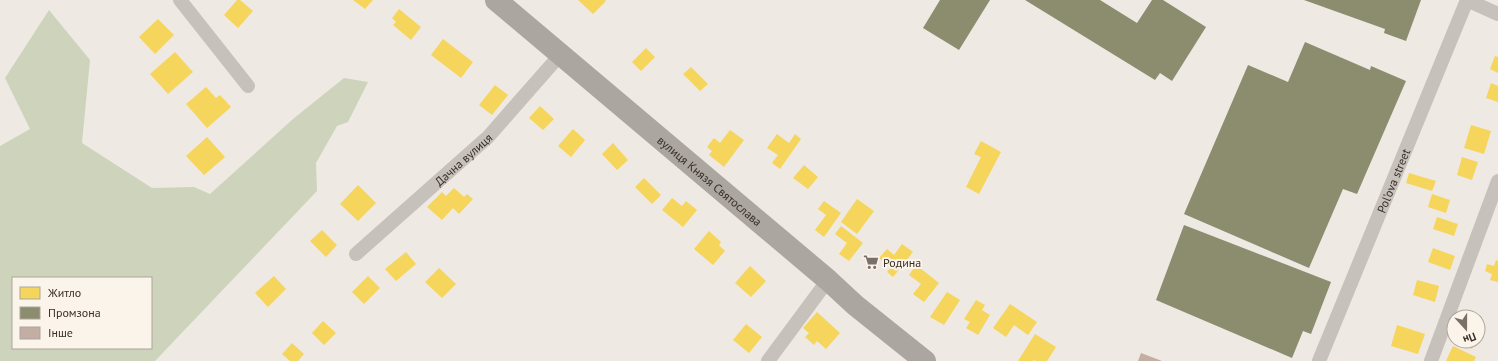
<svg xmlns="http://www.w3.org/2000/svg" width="1498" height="361" viewBox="0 0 1498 361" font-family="'PT Sans',sans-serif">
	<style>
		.green { fill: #ced4bc; fill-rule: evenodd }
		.homes { fill: #f6d55c }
		.industry { fill: #8c8c6e }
		.building { fill: #c3aea3 }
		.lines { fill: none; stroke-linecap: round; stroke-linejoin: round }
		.minor { stroke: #c7c1bb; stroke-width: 14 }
		.primary { stroke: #aca6a0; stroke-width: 22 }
		.labels { text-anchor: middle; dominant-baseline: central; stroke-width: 4; stroke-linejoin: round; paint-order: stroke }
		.street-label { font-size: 12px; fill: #392f28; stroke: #fbf4ea }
		.poi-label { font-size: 12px; fill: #392f28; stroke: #fbf4ea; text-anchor: start }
	</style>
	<rect width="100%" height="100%" fill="#eee9e2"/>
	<!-- green -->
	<path class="green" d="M 49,10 L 90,60 L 82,143 L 152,188 L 194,187 L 210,194 L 293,119 L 344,78 L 368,82 L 348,122 L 337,126 L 316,163 L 317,191 L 155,361 L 0,361 L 0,146 L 30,129 L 5,78 ZM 13,278 L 151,278 L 151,348 L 13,348 Z"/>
	<!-- homes -->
	<path class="homes" d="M 237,0 L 240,0 L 253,11 L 238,28 L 224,15 Z
		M 353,0 L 373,0 L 365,9 Z
		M 578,0 L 605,0 L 606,1 L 593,14 Z
		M 399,9 L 421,27 L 411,40 L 393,25 L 396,22 L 392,18 Z
		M 158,19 L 174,35 L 155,54 L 139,37 Z
		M 443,39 L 473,62 L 461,78 L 431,55 Z
		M 646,48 L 655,57 L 641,71 L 632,62 Z
		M 175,52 L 193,72 L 168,94 L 150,74 Z
		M 1495,56 L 1498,57 L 1498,73 L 1490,69 Z
		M 691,67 L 708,84 L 700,91 L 683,74 Z
		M 1491,83 L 1498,86 L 1498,102 L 1486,98 Z
		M 495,85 L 508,95 L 492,115 L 479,105 Z
		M 206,87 L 216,98 L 220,95 L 231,107 L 207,128 L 186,104 Z
		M 540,106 L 554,119 L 543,130 L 529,118 Z
		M 1471,125 L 1491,131 L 1484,154 L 1464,148 Z
		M 573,129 L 585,140 L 571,157 L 558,146 Z
		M 730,130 L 744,140 L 724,167 L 709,155 L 712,151 L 707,147 L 714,138 L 720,143 Z
		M 777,134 L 789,143 L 795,134 L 801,139 L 780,169 L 772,163 L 778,155 L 767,148 Z
		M 207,137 L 225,157 L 204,175 L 186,156 Z
		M 981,141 L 1001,152 L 979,194 L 966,187 L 981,157 L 974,154 Z
		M 613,143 L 628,160 L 617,170 L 602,154 Z
		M 1462,157 L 1478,162 L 1472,180 L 1457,175 Z
		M 804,165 L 818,177 L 808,189 L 793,178 Z
		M 1409,173 L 1436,181 L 1432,191 L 1406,183 Z
		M 644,178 L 661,195 L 652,204 L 635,187 Z
		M 358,185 L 376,203 L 358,221 L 340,204 Z
		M 454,188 L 464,197 L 467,194 L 473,199 L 459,214 L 453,208 L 442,220 L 427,207 L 442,192 L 446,196 Z
		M 1432,194 L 1450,200 L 1446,213 L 1428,207 Z
		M 672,198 L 682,206 L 686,201 L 697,210 L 683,227 L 662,210 Z
		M 857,199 L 874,211 L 857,234 L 841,222 Z
		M 824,201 L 841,213 L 824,237 L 815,230 L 826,215 L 818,209 Z
		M 1437,217 L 1458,224 L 1454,236 L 1433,229 Z
		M 841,226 L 863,243 L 849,261 L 839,254 L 847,243 L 835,234 Z
		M 322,230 L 337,245 L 326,257 L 310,241 Z
		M 709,231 L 721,242 L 719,245 L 725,251 L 713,265 L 694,249 Z
		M 902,244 L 913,252 L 893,277 L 887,272 L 890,268 L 879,258 L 887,249 L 894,255 Z
		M 1433,248 L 1455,256 L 1450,270 L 1428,262 Z
		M 406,252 L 416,264 L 396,281 L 385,269 Z
		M 1496,260 L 1498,261 L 1498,282 L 1490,280 L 1492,274 L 1485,271 L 1487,264 L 1494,266 Z
		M 916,265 L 939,283 L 924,302 L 913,294 L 921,284 L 909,275 Z
		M 750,266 L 766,281 L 751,297 L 735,283 Z
		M 439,268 L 456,284 L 442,298 L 425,282 Z
		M 274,276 L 286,289 L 268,307 L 255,293 Z
		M 368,276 L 380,288 L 364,304 L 352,292 Z
		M 1417,280 L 1439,286 L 1435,302 L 1413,295 Z
		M 947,292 L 960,300 L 944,325 L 930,317 Z
		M 976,300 L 985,305 L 982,310 L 990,315 L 978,335 L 966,328 L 970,322 L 964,319 Z
		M 1010,304 L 1037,322 L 1028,335 L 1014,325 L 1006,337 L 993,328 Z
		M 817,312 L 840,333 L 826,349 L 817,341 L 814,345 L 805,337 L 809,333 L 803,328 Z
		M 323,321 L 336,333 L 324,345 L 312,333 Z
		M 746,324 L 762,337 L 749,353 L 733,340 Z
		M 1397,325 L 1425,334 L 1418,354 L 1391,346 Z
		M 1035,334 L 1056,347 L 1047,361 L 1036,361 L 1034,360 L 1033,361 L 1018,361 Z
		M 1459,341 L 1476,341 L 1472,349 L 1459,343 Z
		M 292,343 L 304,354 L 298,361 L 290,361 L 282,354 Z
		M 1453,346 L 1476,357 L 1474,361 L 1446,361 Z"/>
	<!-- industry -->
	<path class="industry" d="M 940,0 L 990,0 L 959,50 L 923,28 Z
		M 1025,0 L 1100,0 L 1137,23 L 1152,0 L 1163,0 L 1206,27 L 1172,81 L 1160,73 L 1155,80 Z
		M 1304,0 L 1421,0 L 1406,41 L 1384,33 L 1385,29 Z
		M 1305,42 L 1370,70 L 1371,66 L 1406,81 L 1357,194 L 1343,189 L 1309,268 L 1184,214 L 1248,65 L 1288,82 Z
		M 1184,225 L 1331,282 L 1311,334 L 1303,331 L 1292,358 L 1156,300 Z"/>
	<!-- building -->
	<path class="building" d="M 1141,353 L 1162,361 L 1138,361 Z"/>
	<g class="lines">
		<!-- minor -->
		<g class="minor">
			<path d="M 180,0 L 248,86"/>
			<path d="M 1467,0 L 1498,14"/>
			<path id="s1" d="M 356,254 L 488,137 L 560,55"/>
			<path d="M 768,361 L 828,280"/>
			<path id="s2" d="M 1319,361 L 1467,0"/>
			<path d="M 1431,361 L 1498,181"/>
		</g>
		<!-- primary -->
		<path class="primary" id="s3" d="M 496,0 L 828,280 L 855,305 L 925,361"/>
	</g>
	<!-- icons -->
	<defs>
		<g id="supermarket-bare" transform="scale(1.2)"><path d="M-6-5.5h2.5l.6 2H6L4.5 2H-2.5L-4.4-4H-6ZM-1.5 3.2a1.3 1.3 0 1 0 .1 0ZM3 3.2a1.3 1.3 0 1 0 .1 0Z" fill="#787069" stroke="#fbf4ea" stroke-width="2.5" paint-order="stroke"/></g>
	</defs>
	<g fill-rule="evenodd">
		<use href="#supermarket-bare" x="871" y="262"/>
	</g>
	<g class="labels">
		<!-- street labels -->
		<g class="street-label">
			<text stroke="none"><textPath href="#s1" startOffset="143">Дачна вулиця</textPath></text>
			<text stroke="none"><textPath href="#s2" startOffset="195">Pol’ova street</textPath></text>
			<text stroke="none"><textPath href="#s3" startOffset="280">вулиця Князя Святослава</textPath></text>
		</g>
		<!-- poi labels -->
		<g class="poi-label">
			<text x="883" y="262">Родина</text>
		</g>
	</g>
	<!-- legend -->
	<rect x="12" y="277" width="140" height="72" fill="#fbf4ea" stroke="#ada59c"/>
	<rect x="20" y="287" width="20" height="12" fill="#f6d55c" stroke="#ada59c"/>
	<text x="48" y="297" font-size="12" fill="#392f28">Житло</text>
	<rect x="20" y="307" width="20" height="12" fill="#8c8c6e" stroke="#ada59c"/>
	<text x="48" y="317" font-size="12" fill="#392f28">Промзона</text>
	<rect x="20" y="327" width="20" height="12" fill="#c3aea3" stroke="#ada59c"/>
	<text x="48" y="337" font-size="12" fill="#392f28">Інше</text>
	<!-- north arrow -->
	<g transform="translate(1466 329) rotate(159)"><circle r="19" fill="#fbf4ea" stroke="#ada59c"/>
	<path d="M0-3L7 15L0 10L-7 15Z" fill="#787069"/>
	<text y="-6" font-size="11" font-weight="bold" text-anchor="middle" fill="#392f28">Пн</text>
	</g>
</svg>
